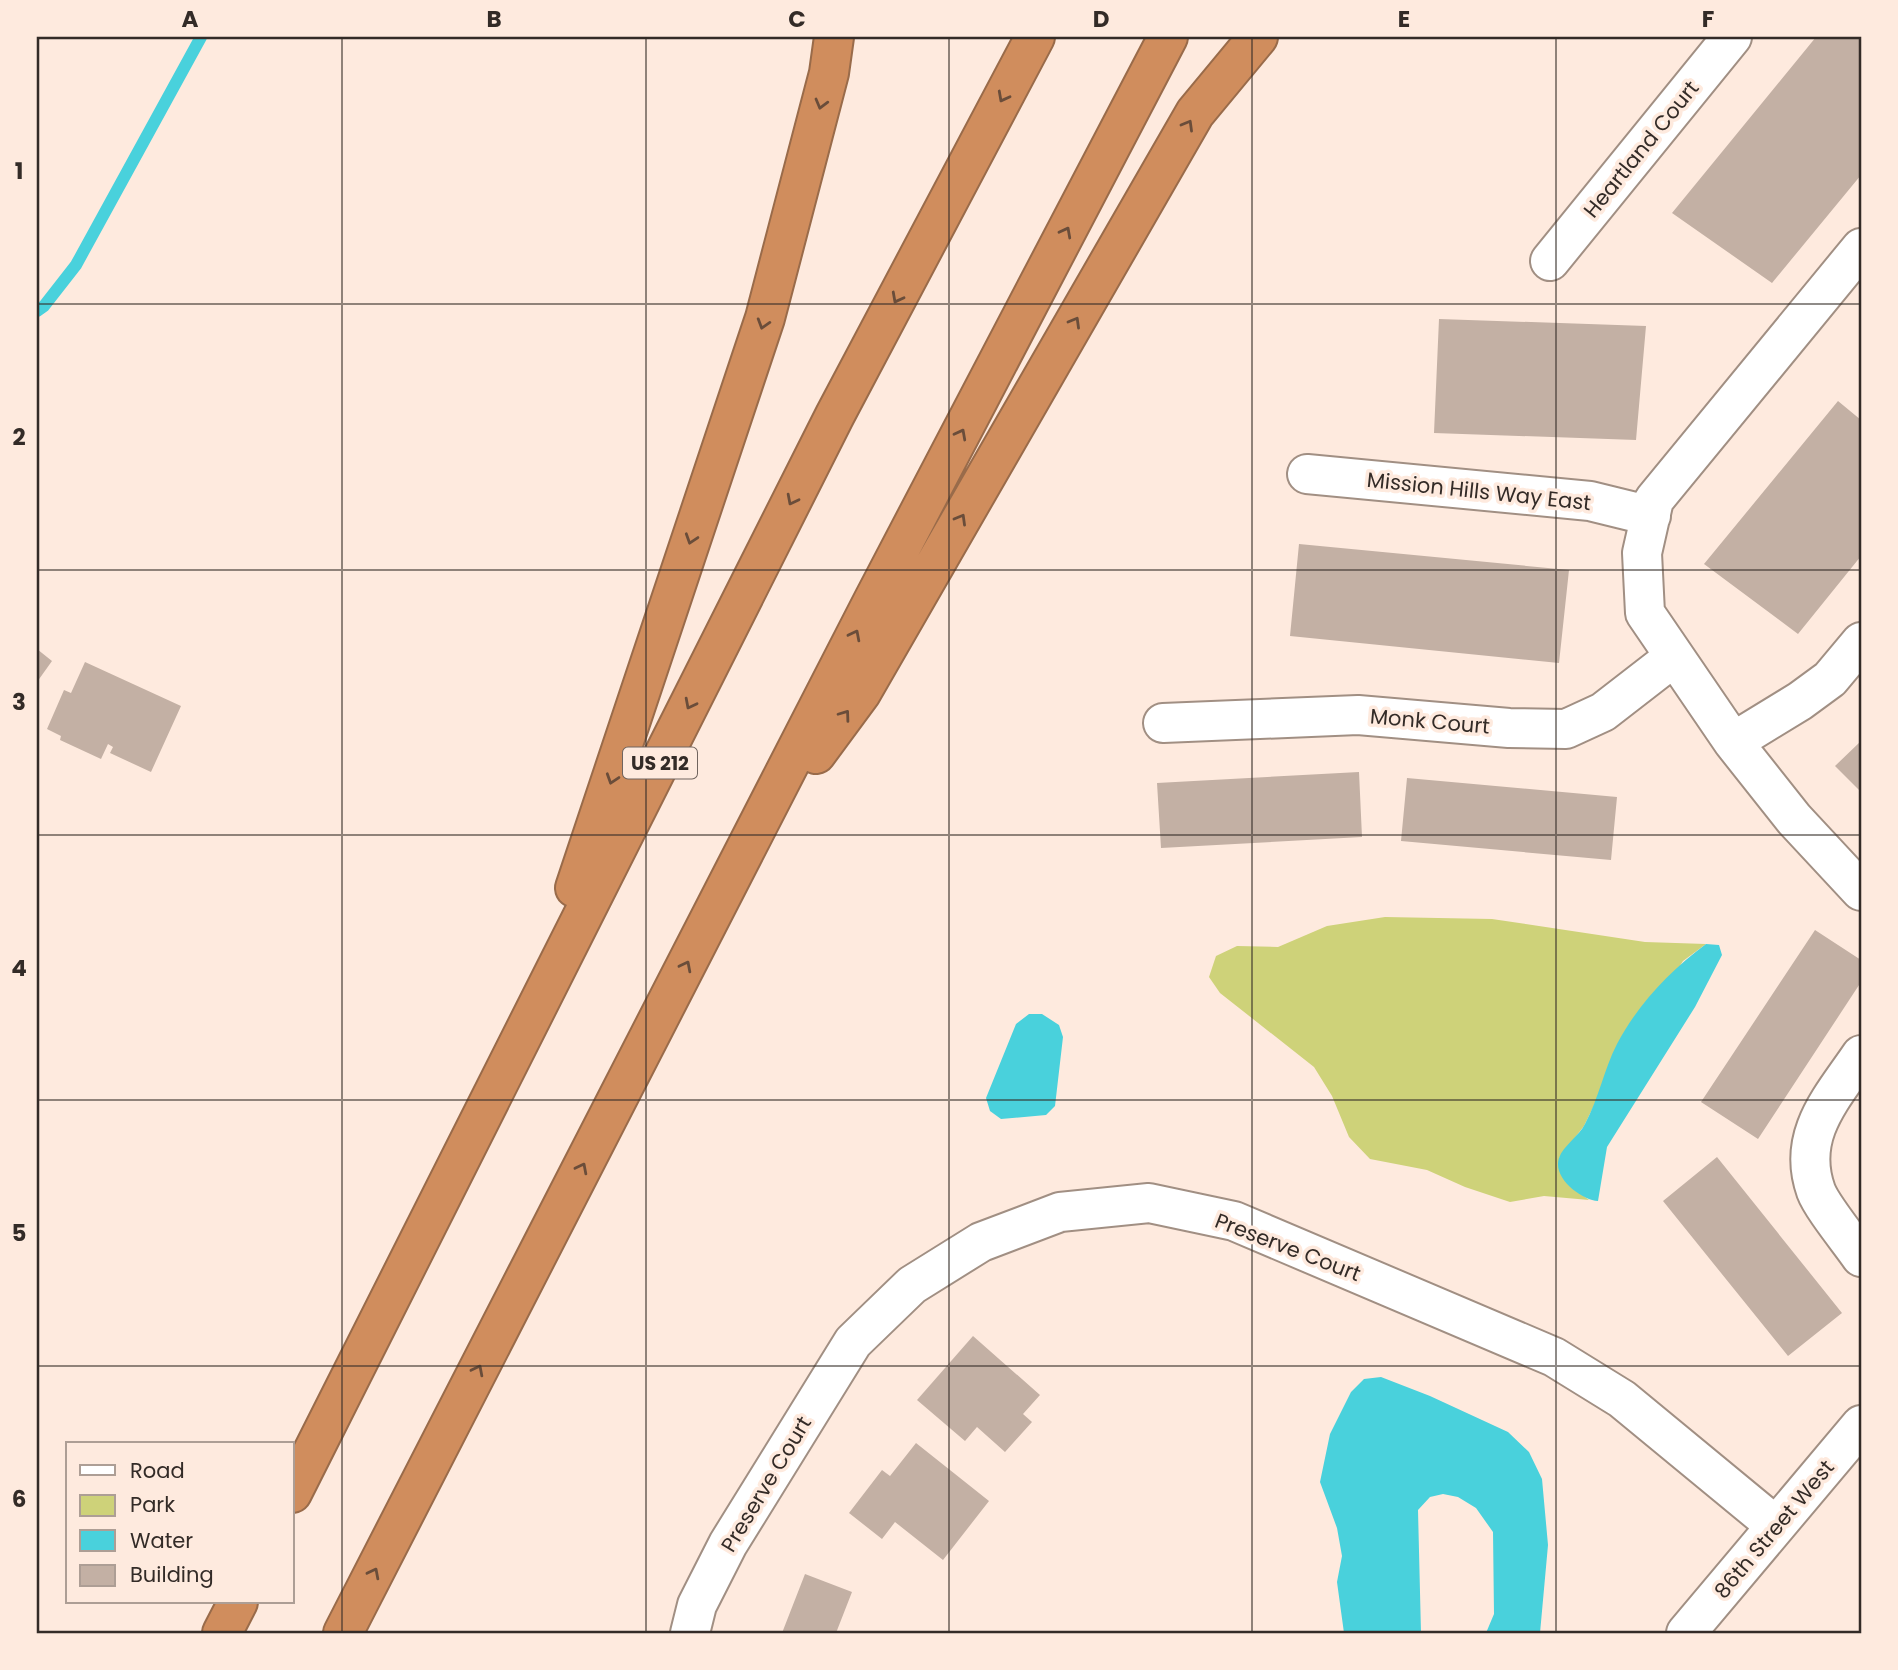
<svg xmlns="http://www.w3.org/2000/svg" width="1898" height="1670" viewBox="0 0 1898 1670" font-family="Poppins,sans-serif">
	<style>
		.green { fill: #ced279 }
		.water { fill: #49d1dc }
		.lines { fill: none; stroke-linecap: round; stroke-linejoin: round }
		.stream { stroke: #49d1dc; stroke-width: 12 }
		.building { fill: #c3b0a4 }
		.minor-casing { stroke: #a18f83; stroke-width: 42 }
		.motorway-casing { stroke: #996b4a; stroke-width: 42 }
		.minor { stroke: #fff; stroke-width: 38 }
		.motorway { stroke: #d08d5d; stroke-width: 38 }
		.oneway { stroke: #6a4d3a }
		.grid { fill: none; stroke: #332b27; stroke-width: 2; stroke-opacity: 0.55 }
		.labels { text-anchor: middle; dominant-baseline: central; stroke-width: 7; stroke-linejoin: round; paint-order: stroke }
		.shield { fill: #feeade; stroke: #70645e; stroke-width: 2 }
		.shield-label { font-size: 19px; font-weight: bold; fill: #332b27 }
		.street-label { font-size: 21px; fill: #332b27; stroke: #feeade }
		.neatline { fill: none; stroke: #332b27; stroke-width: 2.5 }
		.grid-label { font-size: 23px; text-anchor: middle; font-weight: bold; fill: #332b27 }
	</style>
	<rect width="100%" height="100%" fill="#feeade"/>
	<!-- green -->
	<path class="green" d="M 1385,917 L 1492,919 L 1645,942 L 1706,944 L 1683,961 L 1598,1097 L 1584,1126 L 1559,1158 L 1568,1184 L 1589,1200 L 1544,1196 L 1510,1202 L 1465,1187 L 1427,1170 L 1370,1159 L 1349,1137 L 1332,1096 L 1314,1067 L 1220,993 L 1209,977 L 1216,956 L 1237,946 L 1278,947 L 1327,926 Z"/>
	<!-- water -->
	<path class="water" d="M 1706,944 L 1719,945 L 1722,955 L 1695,1007 L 1607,1147 L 1598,1201 C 1582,1200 1552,1178 1559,1158 C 1563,1146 1579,1136 1585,1124 C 1599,1098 1604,1069 1617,1044 C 1638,1004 1670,971 1706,944 Z
		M 1029,1014 L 1042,1014 L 1059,1025 L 1063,1037 L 1055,1106 L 1046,1115 L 1001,1119 L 990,1111 L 986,1098 L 1016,1024 Z
		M 1381,1377 L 1430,1396 L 1508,1432 L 1529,1452 L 1542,1479 L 1548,1545 L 1540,1633 L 1486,1633 L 1494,1614 L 1493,1532 L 1476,1508 L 1458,1497 L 1443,1494 L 1430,1497 L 1418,1510 L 1421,1633 L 1344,1633 L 1337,1582 L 1342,1556 L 1337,1528 L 1320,1482 L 1330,1434 L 1351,1392 L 1364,1379 Z"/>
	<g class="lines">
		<!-- stream -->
		<path class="stream" d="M 37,311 L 44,306 L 76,265 L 201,37"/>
	</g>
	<!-- building -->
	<path class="building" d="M 1816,37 L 1861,37 L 1861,175 L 1772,283 L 1672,213 Z
		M 1439,319 L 1646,326 L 1636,440 L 1434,433 Z
		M 1838,401 L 1861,420 L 1861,556 L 1798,634 L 1704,564 Z
		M 1299,544 L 1569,570 L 1559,663 L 1290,636 Z
		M 37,649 L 52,661 L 37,682 Z
		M 85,662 L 181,706 L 151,772 L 110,753 L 113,747 L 108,744 L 101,759 L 60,740 L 61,736 L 47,729 L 64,690 L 71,693 Z
		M 1861,741 L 1861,792 L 1835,766 Z
		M 1359,772 L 1362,837 L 1161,848 L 1157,783 Z
		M 1407,778 L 1617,797 L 1611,860 L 1401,841 Z
		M 1815,930 L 1861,960 L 1861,982 L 1758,1139 L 1701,1102 Z
		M 1717,1157 L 1842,1313 L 1788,1356 L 1663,1201 Z
		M 973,1336 L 1040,1395 L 1023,1414 L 1032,1422 L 1005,1452 L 977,1427 L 965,1441 L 917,1400 Z
		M 916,1443 L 989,1501 L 943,1560 L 895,1522 L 882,1539 L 849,1513 L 882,1470 L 890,1476 Z
		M 805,1574 L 852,1592 L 836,1633 L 782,1633 Z"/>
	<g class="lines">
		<!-- minor casing -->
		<g class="minor-casing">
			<path id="minor" d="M 1861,248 L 1654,500 L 1642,553 L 1645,613 L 1733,742 L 1794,819 L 1861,891
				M 1550,261 L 1732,37
				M 1307,474 L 1590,501 L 1651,516
				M 1163,723 L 1358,715 L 1509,728 L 1566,729 L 1603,712 L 1674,657
				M 1733,742 L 1800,701 L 1830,679 L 1861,642
				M 1861,1055 C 1832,1098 1796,1135 1816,1191 C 1822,1207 1850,1241 1861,1257
				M 690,1633 L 697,1605 L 728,1544 L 853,1342 L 912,1285 L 981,1242 L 1060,1212 L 1149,1203 L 1234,1221 L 1554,1357 L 1622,1399 L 1776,1526
				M 1686,1633 L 1861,1425"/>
		</g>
		<!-- motorway casing -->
		<g class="motorway-casing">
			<path id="motorway" d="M 816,754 L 861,693 L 1195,113 L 1258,37
				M 575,888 L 765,318 L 829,73 L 834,37
				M 292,1493 L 835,415 L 1035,37
				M 222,1633 L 238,1602
				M 343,1633 L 873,601 L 1168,37"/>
		</g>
		<!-- minor -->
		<use href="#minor" class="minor"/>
		<!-- motorway -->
		<use href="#motorway" class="motorway"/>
	</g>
	<!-- one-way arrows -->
	<defs><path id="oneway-chevron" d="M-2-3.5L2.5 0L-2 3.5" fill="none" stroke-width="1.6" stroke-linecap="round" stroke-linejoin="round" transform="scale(1.75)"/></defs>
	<g class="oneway">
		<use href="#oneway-chevron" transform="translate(1003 97) rotate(118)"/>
		<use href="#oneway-chevron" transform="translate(821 104) rotate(105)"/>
		<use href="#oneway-chevron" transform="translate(1188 125) rotate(-60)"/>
		<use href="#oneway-chevron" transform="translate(1066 232) rotate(-62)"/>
		<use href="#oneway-chevron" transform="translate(897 298) rotate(118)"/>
		<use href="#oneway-chevron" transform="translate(1075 322) rotate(-60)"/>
		<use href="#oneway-chevron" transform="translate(763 324) rotate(107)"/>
		<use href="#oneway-chevron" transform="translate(961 434) rotate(-62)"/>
		<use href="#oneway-chevron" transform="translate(792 500) rotate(117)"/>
		<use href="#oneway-chevron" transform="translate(961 519) rotate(-60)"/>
		<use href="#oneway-chevron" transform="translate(691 539) rotate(108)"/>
		<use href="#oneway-chevron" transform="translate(855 635) rotate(-63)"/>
		<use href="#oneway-chevron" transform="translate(690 704) rotate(117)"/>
		<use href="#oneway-chevron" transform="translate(845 715) rotate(-54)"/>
		<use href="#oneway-chevron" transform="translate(612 779) rotate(108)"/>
		<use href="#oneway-chevron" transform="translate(686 966) rotate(-63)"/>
		<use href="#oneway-chevron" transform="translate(582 1168) rotate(-63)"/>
		<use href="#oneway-chevron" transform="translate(478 1370) rotate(-63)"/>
		<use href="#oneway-chevron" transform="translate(374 1573) rotate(-63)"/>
	</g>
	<!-- grid -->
	<path class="grid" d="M 342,37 L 342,1633M 646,37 L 646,1633M 949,37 L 949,1633M 1252,37 L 1252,1633M 1556,37 L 1556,1633M 37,304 L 1861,304M 37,570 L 1861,570M 37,835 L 1861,835M 37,1100 L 1861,1100M 37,1366 L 1861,1366"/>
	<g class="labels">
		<!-- shield labels -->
		<rect class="shield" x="623" y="747.5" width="74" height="31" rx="5"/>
		<g class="shield-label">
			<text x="660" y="763">US 212</text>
		</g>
		<!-- street labels -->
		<g class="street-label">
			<text transform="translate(1641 149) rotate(-51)">Heartland Court</text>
			<text transform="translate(1479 491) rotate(6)">Mission Hills Way East</text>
			<text transform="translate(1430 721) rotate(5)">Monk Court</text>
			<text transform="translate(1288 1247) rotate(21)">Preserve Court</text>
			<text transform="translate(766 1484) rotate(-59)">Preserve Court</text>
			<text transform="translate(1774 1529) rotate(-50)">86th Street West</text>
		</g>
	</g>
	<!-- border -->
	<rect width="1898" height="1670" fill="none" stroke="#feeade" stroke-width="77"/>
	<!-- legend -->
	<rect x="66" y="1442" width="228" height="161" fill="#feeade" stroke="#ad9e95" stroke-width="2"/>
	<rect x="80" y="1465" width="35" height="10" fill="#ffffff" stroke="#ad9e95" stroke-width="2"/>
	<text x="130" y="1478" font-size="21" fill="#332b27">Road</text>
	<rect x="80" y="1495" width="35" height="21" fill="#ced279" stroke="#ad9e95" stroke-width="2"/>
	<text x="130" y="1512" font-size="21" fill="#332b27">Park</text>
	<rect x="80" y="1530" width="35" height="21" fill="#49d1dc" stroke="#ad9e95" stroke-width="2"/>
	<text x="130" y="1548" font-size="21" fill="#332b27">Water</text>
	<rect x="80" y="1565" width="35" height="21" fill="#c3b0a4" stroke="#ad9e95" stroke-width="2"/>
	<text x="130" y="1582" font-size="21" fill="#332b27">Building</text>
	<rect x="38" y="38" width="1822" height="1594" class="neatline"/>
	<g class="grid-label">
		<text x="190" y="27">A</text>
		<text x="494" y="27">B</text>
		<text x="797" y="27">C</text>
		<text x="1101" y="27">D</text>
		<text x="1404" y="27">E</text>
		<text x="1708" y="27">F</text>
		<text x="19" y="179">1</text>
		<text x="19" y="445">2</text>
		<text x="19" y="710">3</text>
		<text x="19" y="976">4</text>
		<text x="19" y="1241">5</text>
		<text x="19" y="1507">6</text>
	</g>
</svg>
